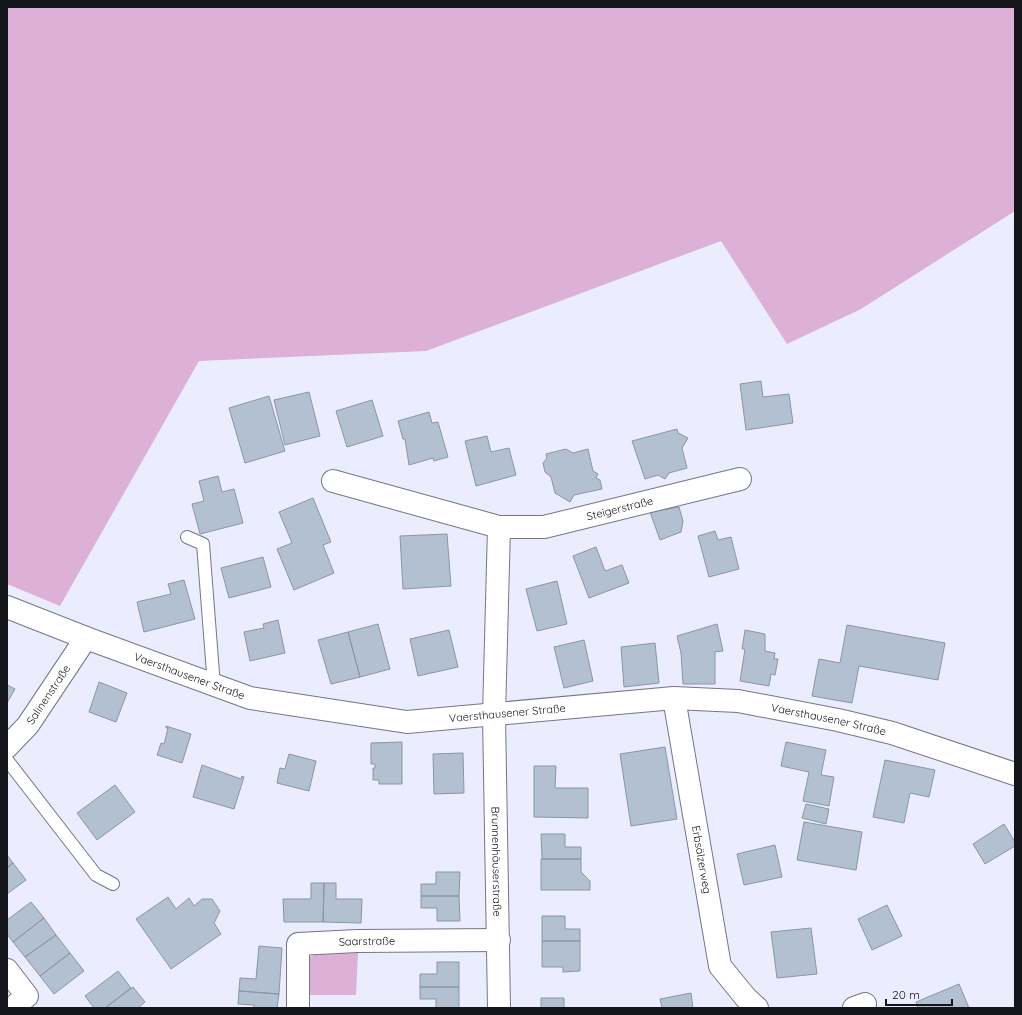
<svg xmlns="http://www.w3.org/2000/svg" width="1022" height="1015" viewBox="0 0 1022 1015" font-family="Quicksand,sans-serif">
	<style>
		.green { fill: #ddb0d7 }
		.building { fill: #b3c0d2; stroke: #8996a6 }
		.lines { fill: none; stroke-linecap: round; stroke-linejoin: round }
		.service-casing { stroke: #747688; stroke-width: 14 }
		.minor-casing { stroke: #747688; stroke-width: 24 }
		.service { stroke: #fff; stroke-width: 12 }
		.minor { stroke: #fff; stroke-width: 22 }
		.labels { text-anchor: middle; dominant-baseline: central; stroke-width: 4; stroke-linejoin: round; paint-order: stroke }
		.street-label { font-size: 11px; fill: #14141b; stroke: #ebedfe }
	</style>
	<rect width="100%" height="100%" fill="#ebedfe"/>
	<!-- green -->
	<path class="green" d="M 7,7 L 1015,7 L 1015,211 L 861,309 L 787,344 L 721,241 L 426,351 L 199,361 L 60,606 L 7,584 Z
		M 318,952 L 358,952 L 356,995 L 304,995 L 306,960 Z"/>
	<!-- building -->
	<path class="building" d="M 761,381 L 763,397 L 789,394 L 793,423 L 746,430 L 740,384 Z
		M 309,392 L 320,436 L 285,445 L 274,400 Z
		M 269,396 L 285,451 L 245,463 L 229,408 Z
		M 372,400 L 383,436 L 347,447 L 336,411 Z
		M 429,412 L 432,423 L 438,422 L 448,457 L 434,461 L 433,458 L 409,465 L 405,439 L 403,439 L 398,421 Z
		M 677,429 L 678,433 L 688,438 L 682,448 L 687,468 L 669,473 L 665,479 L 658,475 L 645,479 L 632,441 Z
		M 487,436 L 491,452 L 509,448 L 516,475 L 476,486 L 465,441 Z
		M 566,449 L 573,453 L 588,449 L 593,471 L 598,474 L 596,478 L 600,480 L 602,489 L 574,495 L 570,502 L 555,493 L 551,477 L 545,472 L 543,463 L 547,458 L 546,454 Z
		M 218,476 L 222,492 L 234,489 L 243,523 L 200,534 L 192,504 L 204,501 L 199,481 Z
		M 313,498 L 331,542 L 323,545 L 334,573 L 294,590 L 277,549 L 292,543 L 279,512 Z
		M 679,507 L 683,521 L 681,532 L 660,540 L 650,512 Z
		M 715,531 L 718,540 L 731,537 L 739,569 L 709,577 L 698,536 Z
		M 447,534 L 451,586 L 403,589 L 400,536 Z
		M 596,547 L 605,571 L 622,565 L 629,583 L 589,598 L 573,556 Z
		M 263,557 L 271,587 L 229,598 L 221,568 Z
		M 184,580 L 195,619 L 144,632 L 137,602 L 171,594 L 168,584 Z
		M 557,581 L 567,624 L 537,631 L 526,589 Z
		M 278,620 L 285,653 L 250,661 L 244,632 L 264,628 L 263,624 Z
		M 378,624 L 390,669 L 360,677 L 348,632 Z
		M 717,624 L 723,651 L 715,652 L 715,684 L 683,684 L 681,653 L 677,636 Z
		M 847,625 L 945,643 L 938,680 L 859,666 L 852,703 L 812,696 L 819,659 L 840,663 Z
		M 449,630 L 458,667 L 418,676 L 410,639 Z
		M 745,630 L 765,634 L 765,651 L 775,653 L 774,659 L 778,659 L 775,675 L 771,674 L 769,686 L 740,681 L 745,649 L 742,649 Z
		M 348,632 L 360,677 L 331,684 L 318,640 Z
		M 584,640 L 593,681 L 564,688 L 554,647 Z
		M 655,643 L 659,683 L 624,687 L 621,647 Z
		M 99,682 L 127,693 L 116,722 L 89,712 Z
		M 7,685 L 15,689 L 7,703 Z
		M 166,726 L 191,734 L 182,763 L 157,755 L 161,743 L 164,744 L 168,728 L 166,728 Z
		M 402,742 L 402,784 L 379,784 L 379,780 L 373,780 L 373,768 L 375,768 L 375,764 L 371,764 L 371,743 Z
		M 786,742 L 826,750 L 821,775 L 834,777 L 829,806 L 803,801 L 809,772 L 781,766 Z
		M 665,747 L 677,819 L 631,826 L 620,754 Z
		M 463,753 L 464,793 L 434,794 L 433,754 Z
		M 289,754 L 316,761 L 309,791 L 277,783 L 280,768 L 285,769 Z
		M 885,760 L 935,770 L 929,797 L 910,793 L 904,823 L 873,817 Z
		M 202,765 L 241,779 L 242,776 L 244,777 L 234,809 L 193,797 Z
		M 534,766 L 556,766 L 555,788 L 588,788 L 588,818 L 534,817 Z
		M 115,785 L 135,812 L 97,840 L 77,813 Z
		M 806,804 L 829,809 L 826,824 L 802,818 Z
		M 804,822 L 862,832 L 856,870 L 797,860 Z
		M 1004,824 L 1015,842 L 1015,846 L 985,864 L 973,844 Z
		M 541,834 L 565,834 L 565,847 L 581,847 L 581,859 L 542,859 Z
		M 775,845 L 782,877 L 744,885 L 737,854 Z
		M 7,855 L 13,863 L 7,868 Z
		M 541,859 L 581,859 L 581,872 L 590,881 L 590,890 L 541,890 Z
		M 13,863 L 26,880 L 7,894 L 7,868 Z
		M 436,872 L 460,872 L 459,896 L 421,896 L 421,884 L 436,884 Z
		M 311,883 L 324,883 L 323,922 L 284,922 L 283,899 L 311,899 Z
		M 324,883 L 336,883 L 336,899 L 362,899 L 361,923 L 323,922 Z
		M 421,896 L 459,896 L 460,921 L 437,921 L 437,908 L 421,908 Z
		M 168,897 L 176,909 L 189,898 L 194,906 L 202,899 L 212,899 L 220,911 L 214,923 L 221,934 L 171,969 L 136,919 Z
		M 31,902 L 44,918 L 13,942 L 7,934 L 7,920 Z
		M 887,905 L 902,936 L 872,950 L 858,919 Z
		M 542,916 L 565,916 L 565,929 L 580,929 L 580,941 L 542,941 Z
		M 44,918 L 56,935 L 25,957 L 13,942 Z
		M 811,928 L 817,974 L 777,978 L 771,932 Z
		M 56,935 L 70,953 L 40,976 L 25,957 Z
		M 542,941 L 580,941 L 580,971 L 563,972 L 563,967 L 542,967 Z
		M 259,946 L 282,948 L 279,994 L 239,991 L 240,978 L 256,979 Z
		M 70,953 L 84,971 L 54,994 L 40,976 Z
		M 437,962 L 459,962 L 459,987 L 420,987 L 420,974 L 437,974 Z
		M 118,971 L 131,988 L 105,1008 L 94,1008 L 85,996 Z
		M 959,984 L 969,1008 L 918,1008 L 916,1002 Z
		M 133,987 L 145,1002 L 138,1008 L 105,1008 Z
		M 420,987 L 459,987 L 459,1008 L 436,1008 L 436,999 L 420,999 Z
		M 239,991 L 279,994 L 277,1008 L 254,1008 L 254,1005 L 238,1004 Z
		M 691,993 L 693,1008 L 662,1008 L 660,999 Z
		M 541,998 L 564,998 L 564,1008 L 541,1008 Z"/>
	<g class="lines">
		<!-- service casing -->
		<g class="service-casing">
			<path id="service" d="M 187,537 L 203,544 L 214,686
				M 7,760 L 96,875 L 113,884"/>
		</g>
		<!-- minor casing -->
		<g class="minor-casing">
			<g id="minor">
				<path id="s1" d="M 333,481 L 499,527 L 494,715 L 499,1008"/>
				<path id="s2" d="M 499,527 L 544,527 L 740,479"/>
				<path id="s3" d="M 7,607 L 86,638 L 250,698 L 407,722 L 674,698 L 738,701 L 838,720 L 892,733 L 1015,774"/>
				<path id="s4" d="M 674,698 L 720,966 L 746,998 L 757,1008"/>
				<path id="s5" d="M 7,747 L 28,725 L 86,638"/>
				<path d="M 7,970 L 27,996 L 12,1008"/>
				<path id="s6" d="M 298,1008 L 298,944 L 357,941 L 499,940"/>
				<path d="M 854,1008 L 865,1004"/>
			</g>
		</g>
		<!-- service -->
		<use href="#service" class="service"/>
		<!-- minor -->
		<use href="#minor" class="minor"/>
	</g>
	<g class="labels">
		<!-- street labels -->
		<g class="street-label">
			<text stroke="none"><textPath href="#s2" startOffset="123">Steigerstraße</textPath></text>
			<text stroke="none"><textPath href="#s3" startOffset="195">Vaersthausener Straße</textPath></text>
			<text stroke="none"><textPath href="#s5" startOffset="67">Salinenstraße</textPath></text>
			<text stroke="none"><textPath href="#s3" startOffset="519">Vaersthausener Straße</textPath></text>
			<text stroke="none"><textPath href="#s3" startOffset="843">Vaersthausener Straße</textPath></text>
			<text stroke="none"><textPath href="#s4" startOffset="164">Erbsälzerweg</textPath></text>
			<text stroke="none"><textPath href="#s1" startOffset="507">Brunnenhäuserstraße</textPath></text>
			<text stroke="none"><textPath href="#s6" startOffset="133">Saarstraße</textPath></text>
		</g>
	</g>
	<!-- border -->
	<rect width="1022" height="1015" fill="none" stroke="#14141b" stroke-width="16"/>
	<!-- scale -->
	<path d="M886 999v6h66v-6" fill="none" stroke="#14141b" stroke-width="2"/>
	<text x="892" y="999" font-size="12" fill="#14141b" stroke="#ebedfe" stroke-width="3" paint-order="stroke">20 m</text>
</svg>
